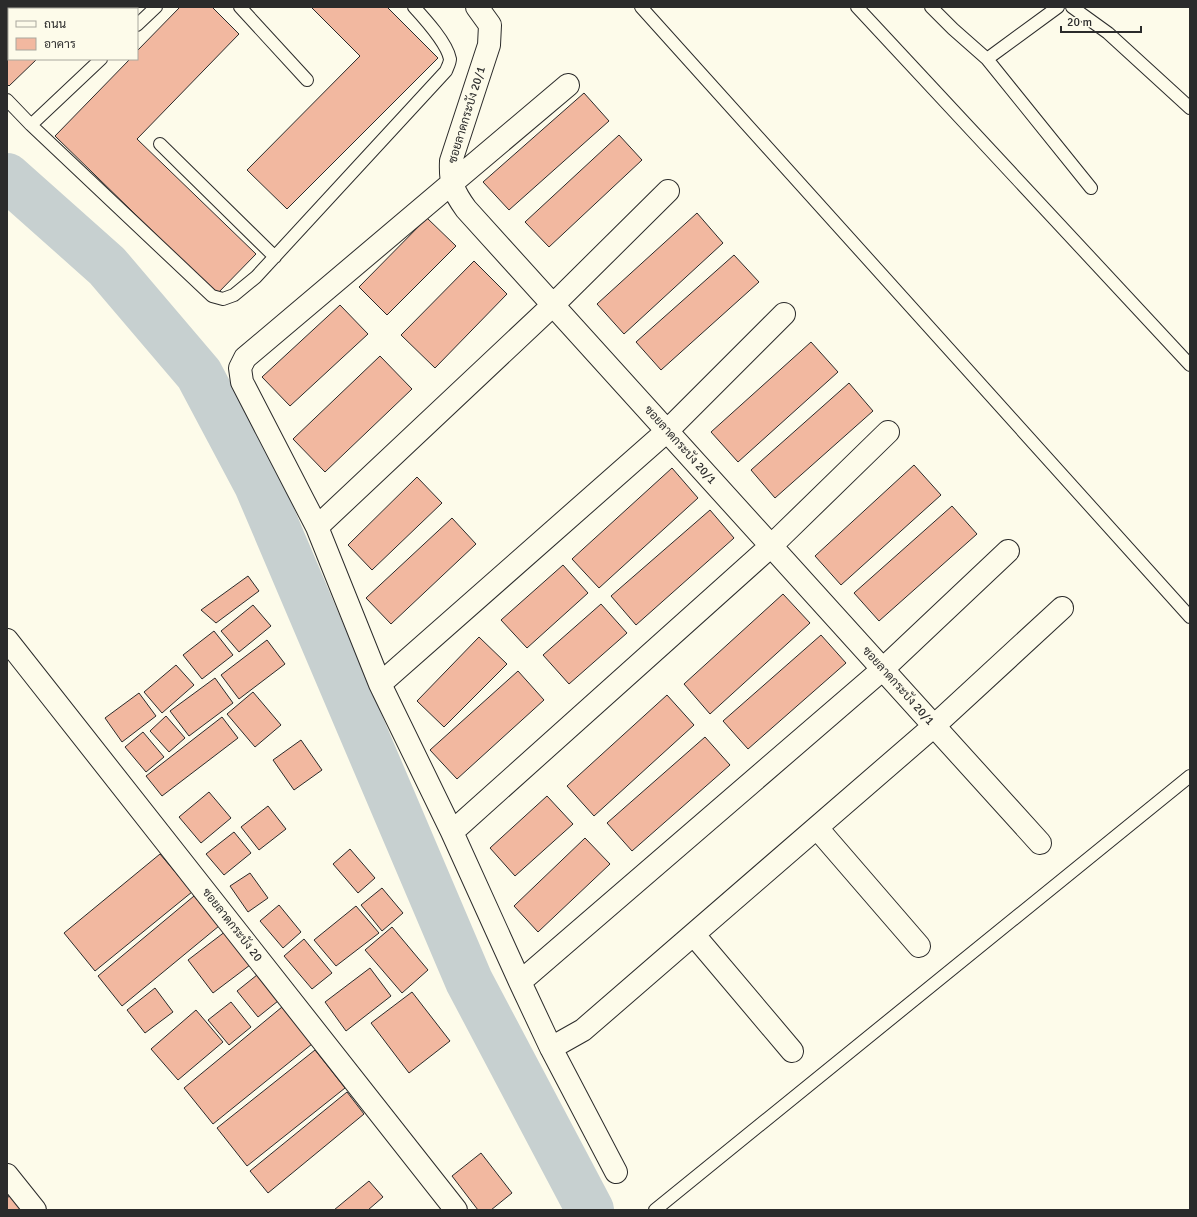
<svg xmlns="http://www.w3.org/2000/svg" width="1197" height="1217" viewBox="0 0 1197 1217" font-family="Signika,Sarabun,sans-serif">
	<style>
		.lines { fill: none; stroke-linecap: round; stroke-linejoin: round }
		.river { stroke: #c7d0d0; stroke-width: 48 }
		.building { fill: #f2b8a0; stroke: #2b2b2b }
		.service-casing { stroke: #2b2b2b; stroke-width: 14 }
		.minor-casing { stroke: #2b2b2b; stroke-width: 24 }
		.service { stroke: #fdfbea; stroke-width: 12 }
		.minor { stroke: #fdfbea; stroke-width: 22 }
		.labels { text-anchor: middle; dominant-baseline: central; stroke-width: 3; stroke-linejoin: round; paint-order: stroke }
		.street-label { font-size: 12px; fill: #2b2b2b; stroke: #fdfbea }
	</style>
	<rect width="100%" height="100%" fill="#fdfbea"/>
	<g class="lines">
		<!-- river -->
		<path class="river" d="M 7,177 L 107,266 L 199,374 L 258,485 L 469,981 L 590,1210"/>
	</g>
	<!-- building -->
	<path class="building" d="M 7,7 L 93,7 L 91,9 L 9,9 L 9,59 L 37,59 L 9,86 L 7,84 Z
		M 180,7 L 212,7 L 239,34 L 137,139 L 256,254 L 217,294 L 55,136 L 130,59 L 137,59 L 137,51 Z
		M 311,7 L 387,7 L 438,58 L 287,209 L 247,170 L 360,56 Z
		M 584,93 L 609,121 L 509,210 L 483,182 Z
		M 619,135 L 642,160 L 549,247 L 525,222 Z
		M 697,213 L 723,243 L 624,334 L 597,304 Z
		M 427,218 L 456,246 L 387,315 L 359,287 Z
		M 734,255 L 759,282 L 661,370 L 636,342 Z
		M 474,261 L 507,294 L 435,368 L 401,335 Z
		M 340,305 L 368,334 L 290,406 L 262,377 Z
		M 811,342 L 838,372 L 738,462 L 711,432 Z
		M 380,356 L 412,389 L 325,472 L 293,439 Z
		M 849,383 L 873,411 L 775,498 L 751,470 Z
		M 914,465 L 941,495 L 841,585 L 815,556 Z
		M 672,468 L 698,498 L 599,588 L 572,559 Z
		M 417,477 L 442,503 L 372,570 L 348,545 Z
		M 952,506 L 977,534 L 879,621 L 854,593 Z
		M 710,510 L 734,538 L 636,625 L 611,596 Z
		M 452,518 L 476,544 L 391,624 L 366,598 Z
		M 563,565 L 588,593 L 527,648 L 501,620 Z
		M 248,576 L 259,591 L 216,623 L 201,610 Z
		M 783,594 L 810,623 L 710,714 L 684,684 Z
		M 601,604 L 627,633 L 569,684 L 543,655 Z
		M 253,605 L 271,626 L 239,652 L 221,631 Z
		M 214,631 L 233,655 L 202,679 L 183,655 Z
		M 821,635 L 846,663 L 748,749 L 723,721 Z
		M 479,637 L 507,664 L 444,727 L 417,701 Z
		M 267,640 L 285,664 L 239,699 L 221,675 Z
		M 176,665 L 194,685 L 162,713 L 144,692 Z
		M 518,671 L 544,700 L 457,779 L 430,750 Z
		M 215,678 L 233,703 L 189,736 L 170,711 Z
		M 253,692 L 281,725 L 255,747 L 227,714 Z
		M 139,693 L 156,716 L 122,742 L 105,718 Z
		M 667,695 L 694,725 L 594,816 L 567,786 Z
		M 166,716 L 185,738 L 169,752 L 150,731 Z
		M 222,717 L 238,738 L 162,796 L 146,776 Z
		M 143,732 L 164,757 L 146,772 L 125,747 Z
		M 705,737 L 730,765 L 632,851 L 607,823 Z
		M 301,740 L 322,770 L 294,790 L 273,760 Z
		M 209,792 L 231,818 L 201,843 L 179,817 Z
		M 547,796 L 573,824 L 515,876 L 490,848 Z
		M 268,806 L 286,829 L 259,850 L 241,827 Z
		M 234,832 L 251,853 L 224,875 L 206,854 Z
		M 585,838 L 610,864 L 538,932 L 514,906 Z
		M 350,849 L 375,878 L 358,893 L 333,864 Z
		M 160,854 L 192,892 L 95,971 L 64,933 Z
		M 250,873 L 268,898 L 248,912 L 230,886 Z
		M 382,888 L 403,913 L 382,931 L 361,905 Z
		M 194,896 L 219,926 L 122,1006 L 98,976 Z
		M 279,905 L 301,932 L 283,948 L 260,921 Z
		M 356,906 L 379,933 L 336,966 L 314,940 Z
		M 392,927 L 428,970 L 402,993 L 365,950 Z
		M 226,931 L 250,965 L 213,993 L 188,960 Z
		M 304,939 L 332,973 L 312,989 L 284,956 Z
		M 370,968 L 391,996 L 346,1031 L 325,1002 Z
		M 262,971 L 283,997 L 258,1017 L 237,991 Z
		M 155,988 L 173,1012 L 145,1033 L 127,1010 Z
		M 412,992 L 450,1041 L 409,1073 L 371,1023 Z
		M 231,1002 L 251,1027 L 229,1045 L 208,1020 Z
		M 282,1007 L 312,1044 L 213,1124 L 184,1088 Z
		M 196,1010 L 223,1042 L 178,1080 L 151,1049 Z
		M 315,1050 L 345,1088 L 247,1166 L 217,1128 Z
		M 347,1092 L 364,1114 L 268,1193 L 250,1171 Z
		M 481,1153 L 512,1193 L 491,1210 L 478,1210 L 452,1176 Z
		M 369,1181 L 383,1197 L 368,1210 L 334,1210 Z
		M 12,1194 L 25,1210 L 7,1210 L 7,1198 Z"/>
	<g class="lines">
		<!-- service casing -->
		<g class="service-casing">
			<path id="service" d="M 240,7 L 307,80
				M 641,7 L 1190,617
				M 857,7 L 1190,365
				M 931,7 L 953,29 L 987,59 L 1058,7
				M 1072,7 L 1108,33 L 1190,108
				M 137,25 L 156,7
				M 987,59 L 1091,188
				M 7,100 L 31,125 L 212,296 L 223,299 L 234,295 L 256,277 L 446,71 C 447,68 450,63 450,59 C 447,43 425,19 414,7
				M 31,125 L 101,59
				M 160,144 L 275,257
				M 655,1210 L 1190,776"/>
		</g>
		<!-- minor casing -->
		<g class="minor-casing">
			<path id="minor" d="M 477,7 L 490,25 L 489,45 L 451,161 C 450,183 453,191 466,209 L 1040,843
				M 568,85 L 245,358 L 240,368 L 242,382 L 317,527 L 380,684 L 452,832 L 520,982 L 551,1048 L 616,1172
				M 317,527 L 553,305 L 668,191
				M 7,640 L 456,1210
				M 380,684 L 667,431 L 784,314
				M 817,828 L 919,946
				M 452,832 L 771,546 L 888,432
				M 694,935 L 792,1051
				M 520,982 L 883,669 L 1008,551
				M 551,1048 L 583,1030 L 934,726 L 1062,608
				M 7,1175 L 35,1210"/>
		</g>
		<!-- service -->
		<use href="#service" class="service"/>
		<!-- minor -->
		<use href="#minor" class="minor"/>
	</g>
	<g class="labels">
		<!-- street labels -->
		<g class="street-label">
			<text transform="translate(467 115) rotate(-73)">ซอยลาดกระบัง 20/1</text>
			<text transform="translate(680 445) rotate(48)">ซอยลาดกระบัง 20/1</text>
			<text transform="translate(898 686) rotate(48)">ซอยลาดกระบัง 20/1</text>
			<text transform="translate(232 925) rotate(52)">ซอยลาดกระบัง 20</text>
		</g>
	</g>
	<!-- border -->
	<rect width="1197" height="1217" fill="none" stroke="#2b2b2b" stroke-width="16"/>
	<!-- legend -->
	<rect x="8" y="8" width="130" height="52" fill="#fdfbea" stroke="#a9a89e"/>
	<rect x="16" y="21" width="20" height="6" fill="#fdfbea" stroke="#a9a89e"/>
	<text x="44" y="28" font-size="12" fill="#2b2b2b">ถนน</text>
	<rect x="16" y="38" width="20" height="12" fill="#f2b8a0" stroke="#a9a89e"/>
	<text x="44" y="48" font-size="12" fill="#2b2b2b">อาคาร</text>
	<!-- scale -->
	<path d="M1061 26v6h80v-6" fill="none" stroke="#2b2b2b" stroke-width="2"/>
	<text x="1067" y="26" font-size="12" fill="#2b2b2b" stroke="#fdfbea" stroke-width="3" paint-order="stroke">20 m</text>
</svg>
